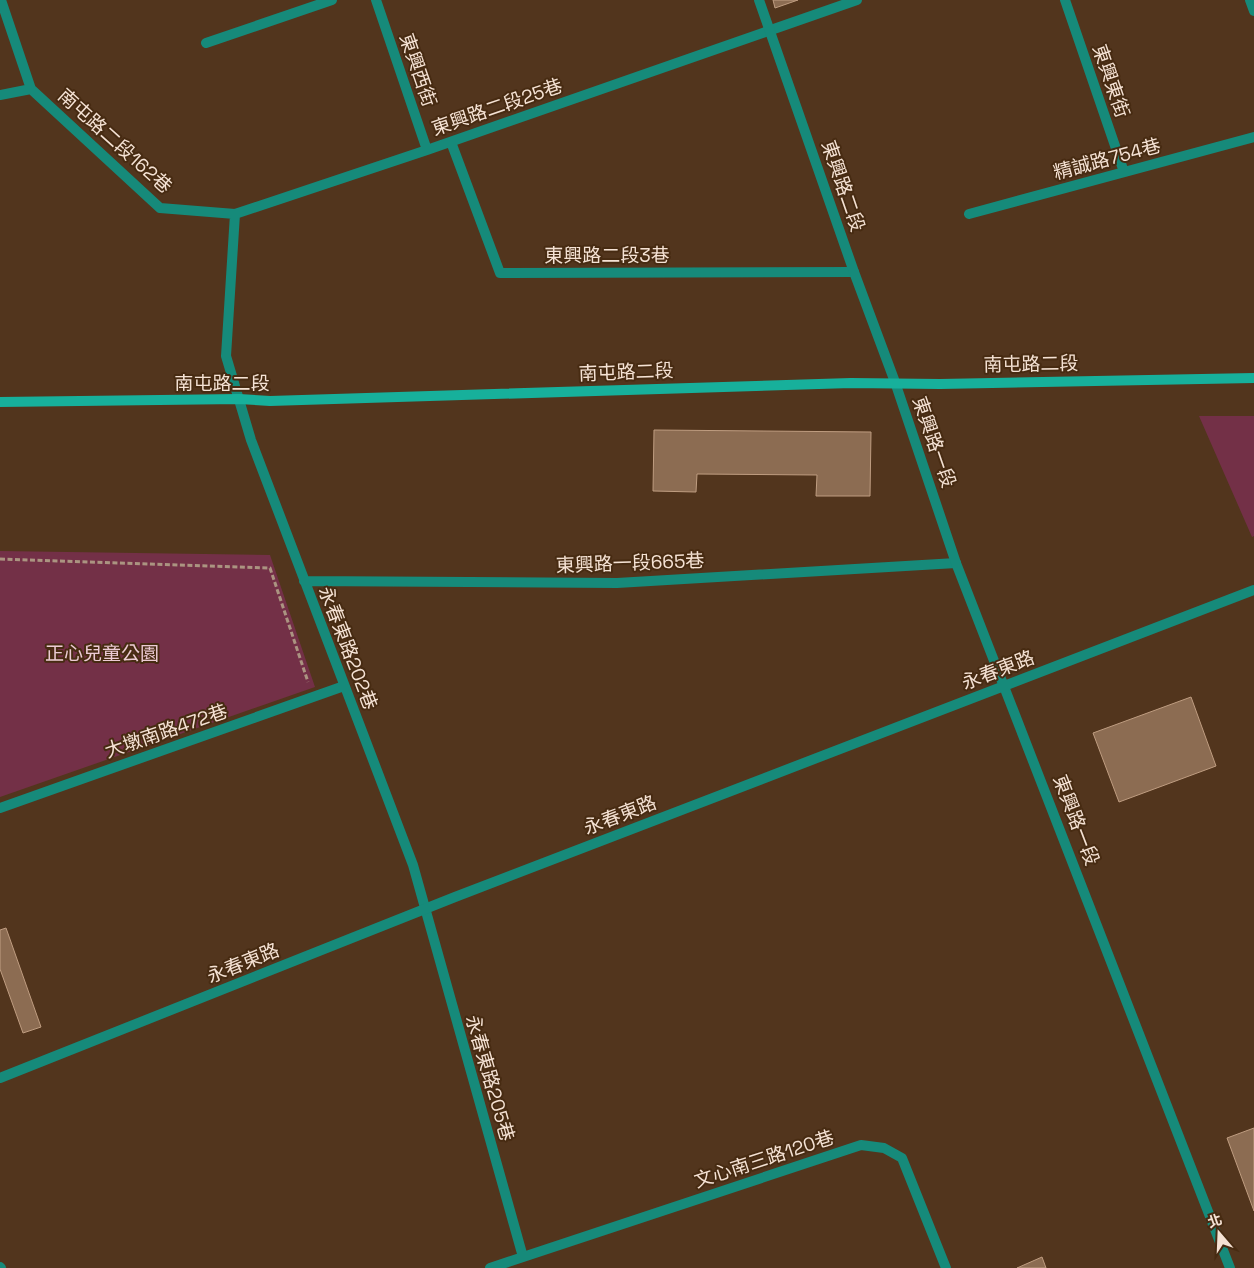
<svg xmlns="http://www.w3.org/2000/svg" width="1254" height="1268" viewBox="0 0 1254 1268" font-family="'Space Grotesk','Noto Sans TC',sans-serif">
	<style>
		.green { fill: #733047 }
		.building { fill: #8c6c52; stroke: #bf9d81 }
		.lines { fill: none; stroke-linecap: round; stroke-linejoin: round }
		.path { stroke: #ab9481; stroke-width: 3; stroke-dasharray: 5 2.5; stroke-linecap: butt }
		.minor { stroke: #168a7a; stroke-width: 10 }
		.tertiary { stroke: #168a7a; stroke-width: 10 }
		.secondary { stroke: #17b09b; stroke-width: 10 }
		.labels { text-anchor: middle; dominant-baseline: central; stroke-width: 4; stroke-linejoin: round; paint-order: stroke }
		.street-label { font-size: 19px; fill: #f5e2d4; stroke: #472b12 }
		.park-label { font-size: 19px; fill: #eccbd4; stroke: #472b12 }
	</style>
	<rect width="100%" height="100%" fill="#52351d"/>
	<!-- green -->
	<path class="green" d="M 1199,416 L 1254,416 L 1254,536 L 1252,537 Z
		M 0,551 L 270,555 L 315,687 L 0,797 Z"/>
	<!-- building -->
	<path class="building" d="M 773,0 L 798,0 L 775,8 Z
		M 654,430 L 871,432 L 870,496 L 816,496 L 817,475 L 697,474 L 696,492 L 653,491 Z
		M 1191,697 L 1216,766 L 1119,802 L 1093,733 Z
		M 6,928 L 41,1027 L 23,1033 L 0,969 L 0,930 Z
		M 1254,1128 L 1254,1211 L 1227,1138 Z
		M 1042,1257 L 1046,1268 L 1017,1268 Z"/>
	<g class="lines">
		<!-- path -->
		<path class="path" d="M 0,559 L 270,568 L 308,682"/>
		<!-- minor -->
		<path class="minor" d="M 1,0 L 31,89 L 160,208 L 235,214 L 226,356 L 251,440 L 413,865 L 523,1257
			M 376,0 L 427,150
			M 1065,0 L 1124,172
			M 1250,0 L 1254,11
			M 206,43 L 332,0
			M 0,95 L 31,89
			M 451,142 L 500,273 L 854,272
			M 235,214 L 427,150 L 857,0
			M 969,214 L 1254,137
			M 304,581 L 617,583 L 956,563
			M 0,808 L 344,686
			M 490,1268 L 861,1145 L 884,1148 L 902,1158 L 946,1268"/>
		<!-- tertiary -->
		<path class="tertiary" d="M 759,0 L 854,272 L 895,382 L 956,563 L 1230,1268
			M 0,1078 L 455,897 L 1254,590
			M 0,1267 L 1,1268"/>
		<!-- secondary -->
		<path class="secondary" d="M 0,402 L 239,399 L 270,401 L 851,383 L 940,384 L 1254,378"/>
	</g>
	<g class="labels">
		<!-- street labels -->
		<g class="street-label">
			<text transform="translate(418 70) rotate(71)">東興西街</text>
			<text transform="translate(1111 81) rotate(71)">東興東街</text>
			<text transform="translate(497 107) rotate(-19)">東興路二段25巷</text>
			<text transform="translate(115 141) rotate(42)">南屯路二段162巷</text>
			<text transform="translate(1107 159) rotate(-15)">精誠路754巷</text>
			<text transform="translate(843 186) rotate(71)">東興路二段</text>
			<text x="607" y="255">東興路二段3巷</text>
			<text transform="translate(1031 364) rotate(-1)">南屯路二段</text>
			<text transform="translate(626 372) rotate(-2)">南屯路二段</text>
			<text x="222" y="383">南屯路二段</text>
			<text transform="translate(934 442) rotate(71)">東興路一段</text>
			<text transform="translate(630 563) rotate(-2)">東興路一段665巷</text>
			<text transform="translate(348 648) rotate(69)">永春東路202巷</text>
			<text transform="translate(998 670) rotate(-21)">永春東路</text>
			<text transform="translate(166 731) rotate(-19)">大墩南路472巷</text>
			<text transform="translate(620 815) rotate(-21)">永春東路</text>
			<text transform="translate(1076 820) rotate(69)">東興路一段</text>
			<text transform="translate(243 963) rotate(-22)">永春東路</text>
			<text transform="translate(490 1078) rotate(74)">永春東路205巷</text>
			<text transform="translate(764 1159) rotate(-18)">文心南三路120巷</text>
		</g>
		<!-- park labels -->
		<g class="park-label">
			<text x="102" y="653">正心兒童公園</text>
		</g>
	</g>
	<!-- north arrow -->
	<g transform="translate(1219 1233) rotate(341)" stroke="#472b12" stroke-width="4" paint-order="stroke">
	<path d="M0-4L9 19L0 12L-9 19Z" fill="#f5e2d4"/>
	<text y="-8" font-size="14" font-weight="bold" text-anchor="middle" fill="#f5e2d4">北</text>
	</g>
</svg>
